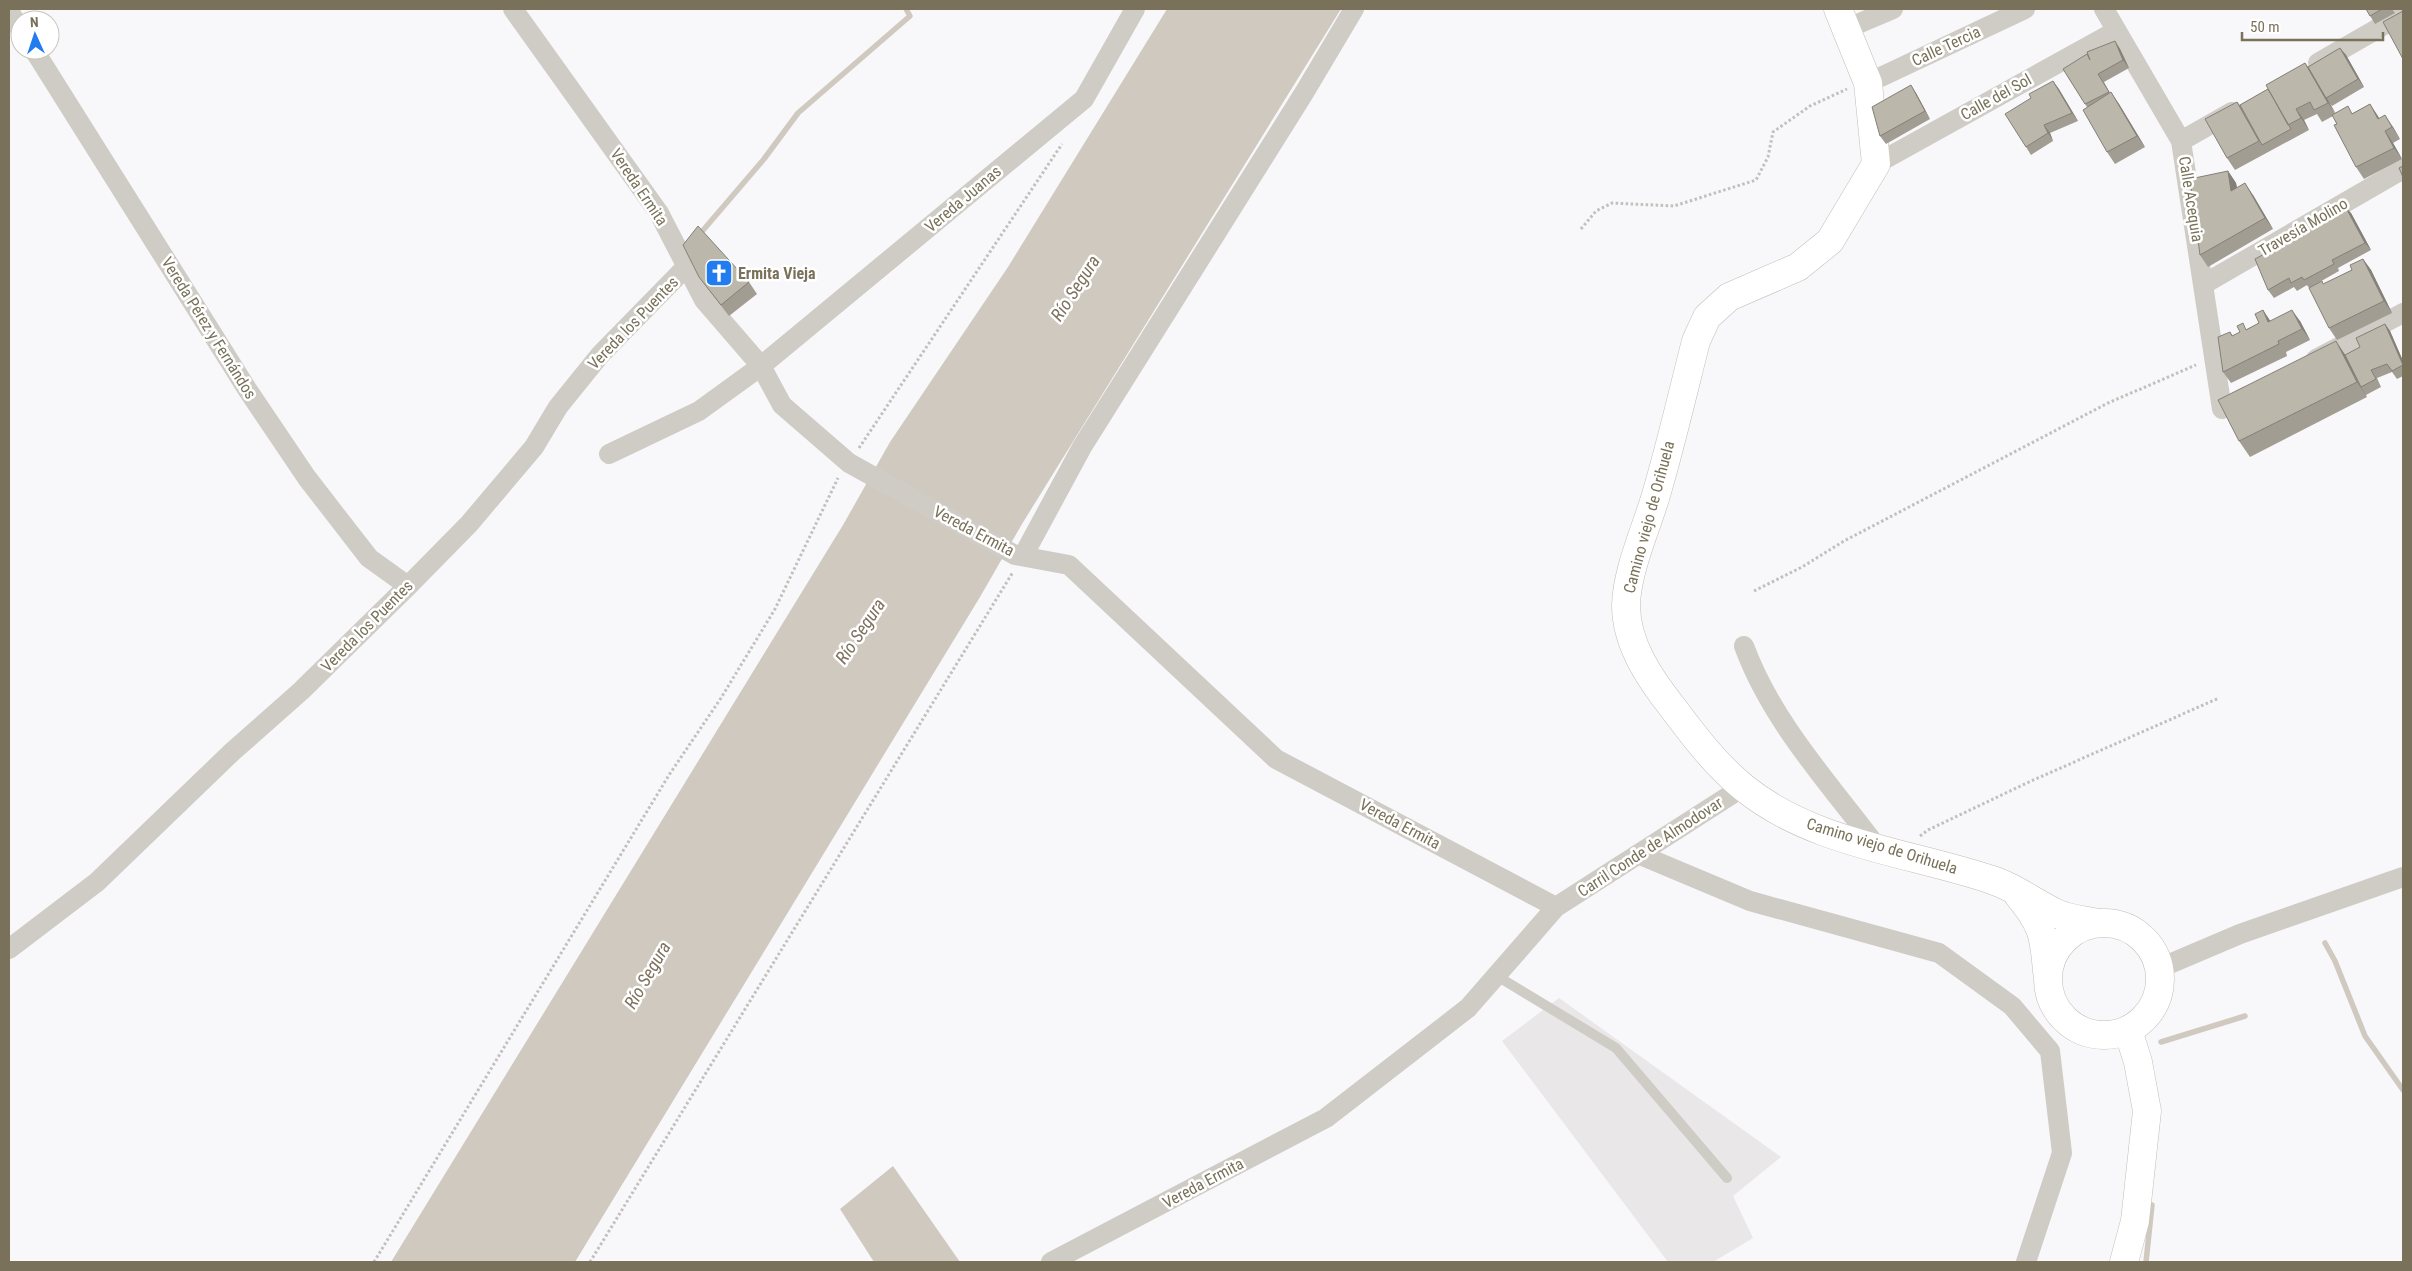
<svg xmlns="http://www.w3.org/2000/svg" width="2412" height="1271" viewBox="0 0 2412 1271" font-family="'Roboto Condensed',sans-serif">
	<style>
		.built { fill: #e9e7e8 }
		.water { fill: #d0c9c0 }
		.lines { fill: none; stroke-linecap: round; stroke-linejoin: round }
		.stream { stroke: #d0c9c0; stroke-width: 5.5 }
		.secondary-casing { stroke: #c1beb5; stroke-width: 29 }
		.path { stroke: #c2c0bb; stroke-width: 3; stroke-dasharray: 2.5 2.5; stroke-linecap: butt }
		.lane { stroke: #ceccc5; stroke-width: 10 }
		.street { stroke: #ceccc5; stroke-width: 20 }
		.secondary { stroke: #fff; stroke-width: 28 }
		.wall { fill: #a29d93 }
		.shaded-wall { fill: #848078 }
		.building { fill: #bcb7ab; stroke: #848078 }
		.labels { text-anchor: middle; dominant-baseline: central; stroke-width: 5; stroke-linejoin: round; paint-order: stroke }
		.street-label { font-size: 16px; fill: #797159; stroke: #fff }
		.poi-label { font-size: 16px; font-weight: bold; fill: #797159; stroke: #fff; text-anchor: start }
		.water-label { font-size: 18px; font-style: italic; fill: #7e715e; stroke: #fff }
	</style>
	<rect width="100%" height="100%" fill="#f8f7fa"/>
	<!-- built -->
	<path class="built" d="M 1559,998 L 1781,1157 L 1733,1196 L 1753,1238 L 1713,1262 L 1668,1262 L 1502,1041 Z"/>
	<!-- water -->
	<path class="water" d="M 1167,9 L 1341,9 L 1022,524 L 980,597 L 575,1262 L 391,1262 L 843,525 L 890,442 L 1008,267 Z
		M 893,1166 L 960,1262 L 874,1262 L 840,1209 Z"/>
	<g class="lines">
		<!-- stream -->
		<path class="stream" d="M 699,235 L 764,159 L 798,113 L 910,16 L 906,9
			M 2325,943 L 2335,961 L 2365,1036 L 2403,1090
			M 2161,1042 L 2245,1016
			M 2146,1262 L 2152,1205"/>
		<!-- secondary casing -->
		<g class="secondary-casing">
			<path id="secondary" d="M 1838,9 L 1868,83 L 1876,164 L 1830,241 L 1798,267 L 1729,297 L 1707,317 L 1696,341 C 1683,392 1671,444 1656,495 C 1646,529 1627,570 1626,605 C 1626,644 1650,679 1673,708 C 1694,736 1715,764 1743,787 C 1811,843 1907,852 1989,879 C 2013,886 2033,902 2056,913 C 2068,919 2085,920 2098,923
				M 2018,895 C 2042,924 2044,934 2047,971
				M2048 979a56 56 0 1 1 112 0a56 56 0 1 1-112 0Z
				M 2124,1262 L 2135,1221 L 2147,1111 L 2138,1062 L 2128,1030"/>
		</g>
		<!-- path -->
		<path class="path" d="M 1581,229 L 1596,211 L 1612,203 L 1674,206 L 1756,180 L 1768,157 L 1773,132 L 1810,106 L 1847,89
			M 859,448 L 1062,144
			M 1754,591 L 1802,567 L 1844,541 L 2108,403 L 2196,365
			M 1920,836 L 1928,830 L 2029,782 L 2219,698
			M 374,1262 L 669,775 L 721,698 L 775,609 L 838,478
			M 590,1262 L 1013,572"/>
		<!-- lane -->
		<path class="lane" d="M 1497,976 L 1616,1048 L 1727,1178"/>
		<!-- street -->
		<path class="street" d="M 513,9 L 659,213 L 704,300 L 761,366 L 782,405 L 849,463 L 1015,555 L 1069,565 L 1276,759 L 1556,907
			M 2104,9 L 2181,141 L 2222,409 L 2247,396
			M 9,11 L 20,29
			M 1848,28 L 1893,9
			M 34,50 L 247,389 L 307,478 L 369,558 L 408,586
			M 2318,63 L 2403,14
			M 1868,83 L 2025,9
			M 2181,141 L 2232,112
			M 1876,164 L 2116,31
			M 2204,284 L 2403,169
			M 2316,359 L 2403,313
			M 609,454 L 699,411 L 761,366 L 1084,99 L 1135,9
			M 1023,556 L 1082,447 L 1304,93 L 1354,9
			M 1744,646 C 1772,722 1829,783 1877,847
			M 1638,854 L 1750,901 L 1939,953 L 2012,1006 L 2050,1051 L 2062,1153 L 2026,1262
			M 9,949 L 97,882 L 232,752 L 301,691 L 408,586 L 469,524 L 534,447 L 558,407 L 600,355 L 687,266
			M 2160,968 L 2240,934 L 2403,877
			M 1051,1262 L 1326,1118 L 1468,1008 L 1556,907 L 1743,787"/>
		<!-- secondary -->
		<use href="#secondary" class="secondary"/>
	</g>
	<!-- wall -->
	<path class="wall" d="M 2366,9 L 2392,9 L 2395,13 L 2375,24 Z
		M 2115,41 L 2120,49 L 2129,68 L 2104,82 L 2110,93 L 2119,104 L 2145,147 L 2115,164 L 2107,152 L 2087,107 L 2063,69 L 2089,58 Z
		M 2340,48 L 2346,55 L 2364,87 L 2332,106 L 2328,101 L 2335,113 L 2353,113 L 2370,104 L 2379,119 L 2393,127 L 2400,139 L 2393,143 L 2402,159 L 2364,179 L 2356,167 L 2333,116 L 2322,122 L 2317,114 L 2304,120 L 2309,130 L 2235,170 L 2227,158 L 2237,102 L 2240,105 L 2268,89 L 2305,63 L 2308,67 Z
		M 2053,81 L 2078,121 L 2050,133 L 2053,141 L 2031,155 L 2026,147 L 2031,98 Z
		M 1916,93 L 1930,119 L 1886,144 L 1880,136 Z
		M 2228,171 L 2236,183 L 2237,188 L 2253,195 L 2273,229 L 2208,267 L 2200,255 Z
		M 2351,213 L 2371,250 L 2338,268 L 2339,271 L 2309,288 L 2307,285 L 2297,291 L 2294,287 L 2274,298 L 2268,290 Z
		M 2363,259 L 2371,270 L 2392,313 L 2337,340 L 2329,328 L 2324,284 L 2352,270 Z
		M 699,277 L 749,282 L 757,294 L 729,316 Z
		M 2263,310 L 2270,321 L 2300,321 L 2310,340 L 2286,352 L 2287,356 L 2231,383 L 2223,372 L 2230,332 L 2233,336 L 2259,323 Z
		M 2385,324 L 2390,331 L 2403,361 L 2403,376 L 2397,379 L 2392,372 L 2377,378 L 2381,387 L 2366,395 L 2367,397 L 2250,457 L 2239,441 L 2346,355 L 2360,347 Z"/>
	<!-- shaded-wall -->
	<path class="shaded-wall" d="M 2115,41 L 2120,49 L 2129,68 L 2123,60 Z
		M 2340,48 L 2346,55 L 2364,87 L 2358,79 Z
		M 2305,63 L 2313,74 L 2336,114 L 2328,103 Z
		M 2053,81 L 2059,89 L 2078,121 L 2072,113 Z
		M 1911,85 L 1916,93 L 1930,119 L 1925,111 Z
		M 2111,92 L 2119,104 L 2145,147 L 2137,136 Z
		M 2370,104 L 2378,116 L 2386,131 L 2378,119 Z
		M 2296,109 L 2304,120 L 2309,130 L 2301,118 Z
		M 2385,115 L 2393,127 L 2400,139 L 2392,127 Z
		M 2044,125 L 2050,133 L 2053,141 L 2048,133 Z
		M 2385,131 L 2393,143 L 2402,159 L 2394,148 Z
		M 2228,171 L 2236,183 L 2240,203 L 2231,191 Z
		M 2245,183 L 2253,195 L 2273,229 L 2265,218 Z
		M 2345,206 L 2351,213 L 2371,250 L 2365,243 Z
		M 2363,259 L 2371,270 L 2392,313 L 2384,301 Z
		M 2263,310 L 2271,322 L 2268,322 Z
		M 2292,310 L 2300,321 L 2310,340 L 2302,329 Z
		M 2385,324 L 2390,331 L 2403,361 L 2403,365 Z
		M 2336,341 L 2346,356 L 2361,387 L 2367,397 L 2357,382 Z"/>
	<!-- building -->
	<path class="building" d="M 2366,9 L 2382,9 L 2370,16 Z
		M 2403,11 L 2403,59 L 2383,22 Z
		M 2115,41 L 2123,60 L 2098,74 L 2109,92 L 2085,104 L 2063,69 L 2087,54 L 2090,60 L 2087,52 Z
		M 2340,48 L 2358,79 L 2326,98 L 2308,67 Z
		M 2305,63 L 2328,103 L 2314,110 L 2310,102 L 2296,109 L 2301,118 L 2288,125 L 2266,85 Z
		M 2053,81 L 2072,113 L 2044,125 L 2048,133 L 2026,147 L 2005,114 L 2031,98 L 2029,94 Z
		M 1911,85 L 1925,111 L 1880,136 L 1872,107 Z
		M 2268,89 L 2291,129 L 2262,145 L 2240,105 Z
		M 2111,92 L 2137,136 L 2107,152 L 2083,110 Z
		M 2237,102 L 2259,141 L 2227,158 L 2205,119 Z
		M 2370,104 L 2378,119 L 2385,115 L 2392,127 L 2385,131 L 2394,148 L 2356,167 L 2334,125 L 2337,124 L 2332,115 L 2348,106 L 2352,114 Z
		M 2403,166 L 2403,177 L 2399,168 Z
		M 2228,171 L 2231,191 L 2245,183 L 2265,218 L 2200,255 L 2190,179 Z
		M 2345,206 L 2365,243 L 2332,260 L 2334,264 L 2304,280 L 2302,277 L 2291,283 L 2289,278 L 2268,290 L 2255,259 L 2314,227 L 2312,223 Z
		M 698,226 L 749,282 L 721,305 L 699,277 L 683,245 Z
		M 2363,259 L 2384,301 L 2329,328 L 2309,288 L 2322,281 L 2323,284 L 2352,270 L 2350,265 Z
		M 2263,310 L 2268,322 L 2292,310 L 2302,329 L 2278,341 L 2279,344 L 2223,372 L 2218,337 L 2230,332 L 2232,336 L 2240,332 L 2237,326 L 2243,323 L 2246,330 L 2259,323 L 2255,314 Z
		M 2385,324 L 2403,365 L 2392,371 L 2387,364 L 2371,370 L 2376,379 L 2361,387 L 2345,355 L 2360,347 L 2356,338 Z
		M 2336,341 L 2357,382 L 2239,441 L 2218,400 Z"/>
	<!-- icons -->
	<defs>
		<g id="church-square" transform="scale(1.4375)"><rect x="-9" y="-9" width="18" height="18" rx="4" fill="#217cf0" stroke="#fff"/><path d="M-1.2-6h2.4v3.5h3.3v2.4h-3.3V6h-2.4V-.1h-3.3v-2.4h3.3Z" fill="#fff"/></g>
	</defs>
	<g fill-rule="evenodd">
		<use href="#church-square" x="719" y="273"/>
	</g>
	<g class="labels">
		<!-- street labels -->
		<g class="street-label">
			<text transform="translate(1946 46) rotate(-25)">Calle Tercia</text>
			<text transform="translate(1996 97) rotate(-29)">Calle del Sol</text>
			<text transform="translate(639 187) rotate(56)">Vereda Ermita</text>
			<text transform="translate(963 199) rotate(-40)">Vereda Juanas</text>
			<text transform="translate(2191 199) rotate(81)">Calle Acequia</text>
			<text transform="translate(2303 227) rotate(-30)">Travesía Molino</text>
			<text transform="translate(633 323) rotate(-46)">Vereda los Puentes</text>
			<text transform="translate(209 328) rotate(58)">Vereda Pérez y Fernándos</text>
			<text transform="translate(1649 517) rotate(-75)">Camino viejo de Orihuela</text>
			<text transform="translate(974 531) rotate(28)">Vereda Ermita</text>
			<text transform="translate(367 626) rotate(-45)">Vereda los Puentes</text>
			<text transform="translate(1400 824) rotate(28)">Vereda Ermita</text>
			<text transform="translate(1882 846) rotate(17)">Camino viejo de Orihuela</text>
			<text transform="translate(1650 847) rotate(-33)">Carril Conde de Almodovar</text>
			<text transform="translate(1203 1183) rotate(-28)">Vereda Ermita</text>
		</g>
		<!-- poi labels -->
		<g class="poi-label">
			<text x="738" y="273">Ermita Vieja</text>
		</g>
		<!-- water labels -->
		<g class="water-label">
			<text transform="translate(1075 288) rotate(-57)">Río Segura</text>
			<text transform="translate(860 631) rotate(-56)">Río Segura</text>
			<text transform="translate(647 975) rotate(-60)">Río Segura</text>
		</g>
	</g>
	<!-- border -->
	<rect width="2412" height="1271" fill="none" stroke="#797159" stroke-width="20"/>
	<!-- north arrow -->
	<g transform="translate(35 35) rotate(357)"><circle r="24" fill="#ffffff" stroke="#c9c6bd"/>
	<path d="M0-4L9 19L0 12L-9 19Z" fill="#217cf0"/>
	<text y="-8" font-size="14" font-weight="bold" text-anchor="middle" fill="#797159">N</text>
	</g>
	<!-- scale -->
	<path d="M2242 32v8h141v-8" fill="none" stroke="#797159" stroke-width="2.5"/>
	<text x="2250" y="32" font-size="15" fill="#797159" stroke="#ffffff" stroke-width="4" paint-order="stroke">50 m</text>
</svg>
